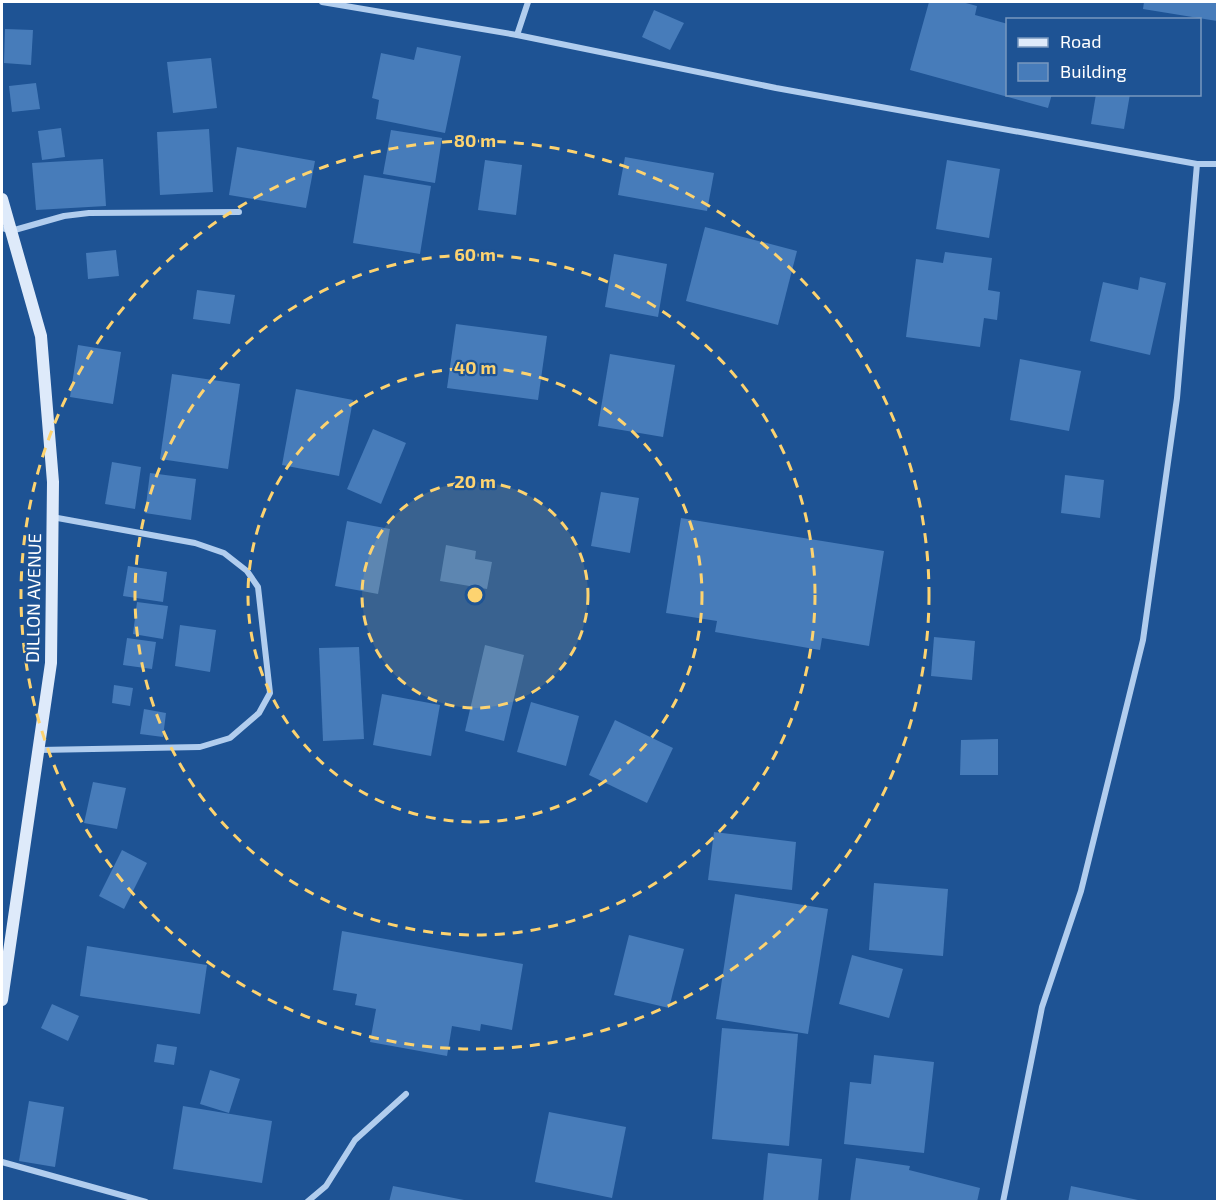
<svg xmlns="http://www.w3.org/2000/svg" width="1219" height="1203" font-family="'Exo 2',sans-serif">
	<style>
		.building { fill: #477cba }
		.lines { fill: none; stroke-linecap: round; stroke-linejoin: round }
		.street { stroke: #b1cdee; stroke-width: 6 }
		.secondary { stroke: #deeafa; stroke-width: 12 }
		.ring { fill: none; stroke: #fdd370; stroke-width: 3; stroke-dasharray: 10 8 }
		.labels { text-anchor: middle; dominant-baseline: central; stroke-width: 4.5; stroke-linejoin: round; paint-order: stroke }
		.street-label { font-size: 18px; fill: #fff; stroke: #1e5394 }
		.centre { fill: #fdd370; stroke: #1e5394; stroke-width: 3 }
		.ring-label { font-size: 18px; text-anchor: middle; font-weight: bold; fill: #fdd370; stroke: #1e5394; stroke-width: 4.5; stroke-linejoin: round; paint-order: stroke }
	</style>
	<rect width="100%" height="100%" fill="#1e5394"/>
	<!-- building -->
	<g class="building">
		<polygon points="929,2 962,2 977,6 975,15 1008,24 1008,94 1052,94 1048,108 910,70"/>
		<polygon points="1144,2 1218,2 1217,21 1143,9"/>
		<polygon points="654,10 684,23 670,50 642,37"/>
		<polygon points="5,29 33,30 31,65 4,63"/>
		<polygon points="417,47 461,56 445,133 376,119 379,100 372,98 381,53 414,60"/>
		<polygon points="211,58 217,108 173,113 167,62"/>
		<polygon points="36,83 40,109 12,112 9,86"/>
		<polygon points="1096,94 1130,94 1124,129 1091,124"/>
		<polygon points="61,128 65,157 42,160 38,131"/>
		<polygon points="209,129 213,192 160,195 157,132"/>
		<polygon points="391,130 442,138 435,183 383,174"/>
		<polygon points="237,147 315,161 306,208 229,195"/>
		<polygon points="625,157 714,173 707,211 618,195"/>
		<polygon points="103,159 106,206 36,210 32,163"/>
		<polygon points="485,160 522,165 516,215 478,210"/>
		<polygon points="947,160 1000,169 989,238 936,229"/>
		<polygon points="364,175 431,186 420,254 353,243"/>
		<polygon points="705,227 797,251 778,325 686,301"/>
		<polygon points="116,250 119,276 88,279 86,253"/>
		<polygon points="945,252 992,258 988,290 1000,292 997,320 984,318 980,347 906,337 916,259 943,263"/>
		<polygon points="614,254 667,264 658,317 605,307"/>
		<polygon points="1140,277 1166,283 1150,355 1090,341 1103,282 1138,290"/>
		<polygon points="197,290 235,295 230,324 193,319"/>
		<polygon points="456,324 547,336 538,400 447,388"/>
		<polygon points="78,345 121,352 113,404 70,397"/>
		<polygon points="610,354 675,365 663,437 598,426"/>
		<polygon points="1020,359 1081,371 1069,431 1010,420"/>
		<polygon points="172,374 240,384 228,469 160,459"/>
		<polygon points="296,389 353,400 339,476 282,465"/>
		<polygon points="373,429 406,443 381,504 347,489"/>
		<polygon points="112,462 141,467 135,509 105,504"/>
		<polygon points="150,473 196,479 191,520 145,513"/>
		<polygon points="1065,475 1104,480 1100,518 1061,513"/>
		<polygon points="601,492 639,498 630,553 591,546"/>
		<polygon points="681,518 884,551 869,646 822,638 820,650 715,632 717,621 666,613"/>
		<polygon points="347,521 390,529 378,594 335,586"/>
		<polygon points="446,545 476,551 475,559 492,562 487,589 440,581"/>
		<polygon points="128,566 167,572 163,602 123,596"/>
		<polygon points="137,602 168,606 163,639 133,634"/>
		<polygon points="180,625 216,630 210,672 175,666"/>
		<polygon points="934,637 975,641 972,680 931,676"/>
		<polygon points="127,638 156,642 152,669 123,665"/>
		<polygon points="485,645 524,655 504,741 465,731"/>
		<polygon points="359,647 364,739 323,741 319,648"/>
		<polygon points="114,685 133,688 130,706 112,703"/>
		<polygon points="382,694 440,705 431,756 373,745"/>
		<polygon points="531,702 579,716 566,766 517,752"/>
		<polygon points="144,709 166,713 163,737 140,734"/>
		<polygon points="615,720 673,748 647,803 589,775"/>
		<polygon points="998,739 998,775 960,775 961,740"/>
		<polygon points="93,782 126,788 117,829 84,823"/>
		<polygon points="714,832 796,842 792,890 708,880"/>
		<polygon points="122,850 147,863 124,909 99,896"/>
		<polygon points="874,883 948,889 943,956 869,950"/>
		<polygon points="735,894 828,909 808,1034 716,1019"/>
		<polygon points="342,931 523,964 512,1030 481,1024 480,1031 452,1026 447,1056 370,1042 376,1009 355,1005 357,994 333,990"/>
		<polygon points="629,935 684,949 669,1008 614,995"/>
		<polygon points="87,946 207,965 200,1014 80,996"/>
		<polygon points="852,955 903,969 889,1018 839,1004"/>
		<polygon points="52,1004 79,1016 68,1041 41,1028"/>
		<polygon points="722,1028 798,1034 789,1146 712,1139"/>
		<polygon points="157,1044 177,1047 174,1065 154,1062"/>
		<polygon points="874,1055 934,1062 924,1153 844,1144 850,1082 871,1084"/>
		<polygon points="210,1070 240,1079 229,1113 200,1104"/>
		<polygon points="29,1101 64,1107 55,1167 19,1161"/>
		<polygon points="183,1106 272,1121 262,1183 173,1169"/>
		<polygon points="549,1112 626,1127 612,1198 535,1182"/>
		<polygon points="768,1153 822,1159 818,1202 763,1202"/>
		<polygon points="856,1158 910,1166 909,1170 980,1188 977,1202 850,1202"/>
		<polygon points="393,1186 464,1200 464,1202 389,1202"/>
		<polygon points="1071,1186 1138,1200 1138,1202 1068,1202"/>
	</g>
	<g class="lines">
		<!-- street -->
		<g class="street">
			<polyline points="322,2 517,35 776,88 1197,164 1218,164"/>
			<polyline points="517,35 528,2"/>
			<polyline points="2,228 11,231 64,216 89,213 239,212"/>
			<polyline points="39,750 200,747 230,738 259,713 270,693 258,587 247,571 224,553 195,543 52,517"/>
			<polyline points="2,1162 146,1202"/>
			<polyline points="307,1202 326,1186 355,1140 406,1094"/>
			<polyline points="1003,1202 1042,1007 1081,891 1143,640 1177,398 1197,164"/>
		</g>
		<!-- secondary -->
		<polyline class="secondary" points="2,199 41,336 53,482 51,663 2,1000"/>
	</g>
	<!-- distance rings -->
	<circle cx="475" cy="595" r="113" fill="#fdd370" fill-opacity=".12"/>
	<g class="ring">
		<circle cx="475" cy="595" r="113"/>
		<circle cx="475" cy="595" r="227"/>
		<circle cx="475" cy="595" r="340"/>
		<circle cx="475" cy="595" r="454"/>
	</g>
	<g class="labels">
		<!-- street labels -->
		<g class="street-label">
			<text transform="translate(33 598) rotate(-89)">DILLON AVENUE</text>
		</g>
	</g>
	<circle cx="475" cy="595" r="9" class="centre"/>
	<g class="ring-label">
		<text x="475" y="147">80 m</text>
		<text x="475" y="261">60 m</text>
		<text x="475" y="374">40 m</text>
		<text x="475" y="488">20 m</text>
	</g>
	<!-- border -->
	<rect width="1219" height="1203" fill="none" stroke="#ffffff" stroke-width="6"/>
	<!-- legend -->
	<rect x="1006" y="18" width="195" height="78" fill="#1e5394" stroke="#7898bf" stroke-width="1.5"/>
	<rect x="1018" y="38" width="30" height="9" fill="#deeafa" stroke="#7898bf" stroke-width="1.5"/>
	<text x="1060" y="48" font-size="18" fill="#ffffff">Road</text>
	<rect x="1018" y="63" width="30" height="18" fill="#477cba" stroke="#7898bf" stroke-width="1.5"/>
	<text x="1060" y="78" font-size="18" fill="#ffffff">Building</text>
</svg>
